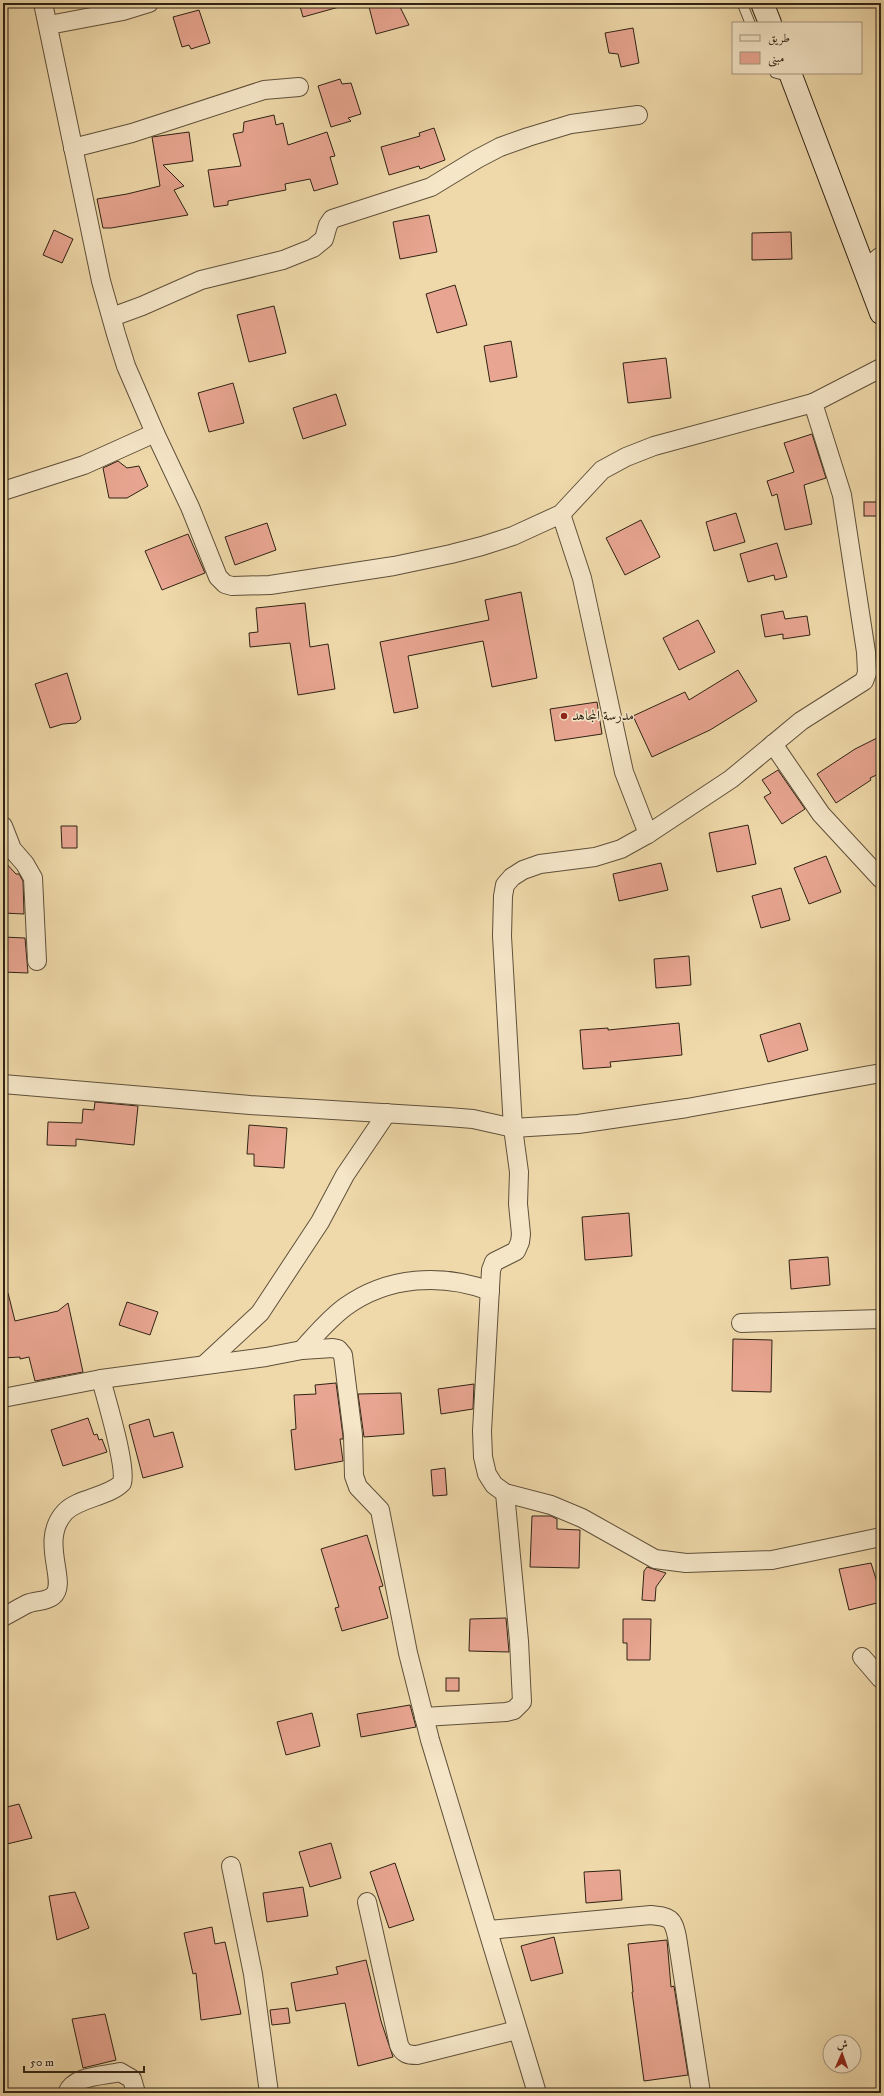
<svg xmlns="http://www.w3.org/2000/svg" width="884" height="2096" font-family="'IM FELL DW Pica',Amiri,serif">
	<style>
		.building { fill: #e8a591; stroke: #2f2314 }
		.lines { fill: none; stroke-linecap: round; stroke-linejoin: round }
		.lane-casing { stroke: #5f503a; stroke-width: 11 }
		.street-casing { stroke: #5f503a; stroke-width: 20 }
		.secondary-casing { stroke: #2f2314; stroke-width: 24 }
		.lane { stroke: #f5e6c8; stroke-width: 9 }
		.street { stroke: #f5e6c8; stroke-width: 18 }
		.secondary { stroke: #f5e6c8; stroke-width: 22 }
		.poi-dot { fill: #8f2418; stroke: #f5e6c8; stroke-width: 1.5 }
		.labels { text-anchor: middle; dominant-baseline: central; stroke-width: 3; stroke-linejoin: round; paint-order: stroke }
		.poi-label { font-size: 14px; fill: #2f2314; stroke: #f5e6c8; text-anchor: start }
	</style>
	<rect width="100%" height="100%" fill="#efd9aa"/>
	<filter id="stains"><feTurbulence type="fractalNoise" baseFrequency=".005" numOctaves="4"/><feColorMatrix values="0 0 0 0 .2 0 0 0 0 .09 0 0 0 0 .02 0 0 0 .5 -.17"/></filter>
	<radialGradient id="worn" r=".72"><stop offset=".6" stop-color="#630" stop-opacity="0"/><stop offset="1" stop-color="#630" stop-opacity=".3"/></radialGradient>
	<!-- building -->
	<g class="building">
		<polygon points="299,3 339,3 339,7 303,17"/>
		<polygon points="368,3 398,3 409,25 376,34"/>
		<polygon points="199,10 210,43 191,49 189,45 182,47 173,17"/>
		<polygon points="633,28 639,63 621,67 618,54 609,53 605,33"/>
		<polygon points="340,79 342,84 351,83 361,114 348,118 351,121 331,127 318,86"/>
		<polygon points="274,115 276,125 283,123 288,145 327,132 335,156 330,157 338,184 314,191 310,179 285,184 286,190 228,201 228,205 214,207 208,170 241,166 233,134 243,132 244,122"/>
		<polygon points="434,128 445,160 420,169 419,166 389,175 381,147 420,136 419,133"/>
		<polygon points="189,132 193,161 163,165 184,186 174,190 188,215 111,228 103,228 97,199 127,194 160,186 152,137"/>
		<polygon points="429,215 437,252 400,259 393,222"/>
		<polygon points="54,230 73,239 62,263 43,255"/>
		<polygon points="791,232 792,259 752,260 752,233"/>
		<polygon points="455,285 467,325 437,333 426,294"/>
		<polygon points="274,306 286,353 249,362 237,315"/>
		<polygon points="511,341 517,377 490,382 484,346"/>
		<polygon points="666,358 671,398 628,403 623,363"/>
		<polygon points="233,383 244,423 209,432 198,393"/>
		<polygon points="336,394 346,425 303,439 293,408"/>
		<polygon points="812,434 826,478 804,485 812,524 785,530 777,494 772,496 767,481 794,472 784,443"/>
		<polygon points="118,461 127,468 139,466 148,486 127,498 109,498 103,468"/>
		<rect x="864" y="502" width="17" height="14"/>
		<polygon points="736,513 745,542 714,551 706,522"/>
		<polygon points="641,520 660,557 625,575 606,538"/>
		<polygon points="267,523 276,550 235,565 225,537"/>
		<polygon points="188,534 205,573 162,590 145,551"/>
		<polygon points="777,543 787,577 775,580 774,575 748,582 740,554"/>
		<polygon points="521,592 537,678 492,687 483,641 408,656 418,708 394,713 380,642 489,620 485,600"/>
		<polygon points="305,603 310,647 328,644 335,689 298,695 290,643 250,647 249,633 258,632 256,608"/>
		<polygon points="783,611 785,619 807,616 810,635 783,639 783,634 765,637 761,615"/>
		<polygon points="698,620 715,652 679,670 663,638"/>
		<polygon points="738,670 757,701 710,730 652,757 633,716 685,692 689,700"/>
		<polygon points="67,673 81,719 76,723 63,724 50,728 35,684"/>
		<polygon points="597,702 602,734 555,741 550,709"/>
		<polygon points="881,736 881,773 870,778 871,780 836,803 817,774 855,749"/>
		<polygon points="778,770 805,809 782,824 764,797 771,793 762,780"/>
		<polygon points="748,825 756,864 717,872 709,833"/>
		<polygon points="61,826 77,826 77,848 62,848"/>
		<polygon points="826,856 841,892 809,904 794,868"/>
		<polygon points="3,860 16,874 19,874 23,881 24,914 3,913"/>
		<polygon points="661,863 668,890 619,901 613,874"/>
		<polygon points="781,888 790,920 761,928 752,896"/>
		<polygon points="3,937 25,938 28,973 3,972"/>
		<polygon points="689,956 691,985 656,988 654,959"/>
		<polygon points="679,1023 682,1055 610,1062 611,1067 583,1069 580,1030 608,1028 608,1030"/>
		<polygon points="800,1023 808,1050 768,1062 760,1035"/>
		<polygon points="95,1102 138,1106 134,1145 76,1139 76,1146 47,1145 48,1122 82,1123 83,1109 94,1110"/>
		<polygon points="249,1125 287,1128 284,1168 254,1166 254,1154 247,1154"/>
		<polygon points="629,1213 632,1256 585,1260 582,1217"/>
		<polygon points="828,1257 830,1285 791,1289 789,1260"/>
		<polygon points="8,1293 15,1321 58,1311 68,1303 83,1372 35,1381 29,1357 20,1359 20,1357 3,1358 3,1294"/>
		<polygon points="127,1302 158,1312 150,1335 119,1325"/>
		<polygon points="733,1339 772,1340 771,1392 732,1391"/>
		<polygon points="336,1383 343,1436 343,1439 340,1439 343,1461 295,1470 291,1430 296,1429 294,1395 316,1394 315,1385"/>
		<polygon points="474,1384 473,1409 441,1414 438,1389"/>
		<polygon points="401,1393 404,1434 364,1437 358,1394"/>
		<polygon points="88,1418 94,1435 97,1434 99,1440 102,1439 107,1452 63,1466 51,1430"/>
		<polygon points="149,1419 154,1437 173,1432 183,1467 143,1478 129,1425"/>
		<polygon points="445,1468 447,1495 433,1496 431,1470"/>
		<polygon points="532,1516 551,1516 557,1519 557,1529 580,1530 579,1568 530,1567"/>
		<polygon points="367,1535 383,1586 379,1587 388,1618 342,1631 335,1608 339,1607 321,1549"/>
		<polygon points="871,1563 881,1595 881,1602 849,1610 839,1569"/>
		<polygon points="647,1567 666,1573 656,1587 655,1601 642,1600 644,1571"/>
		<polygon points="506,1618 509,1652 469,1651 470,1619"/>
		<polygon points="623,1619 651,1619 650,1660 627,1660 627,1643 623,1643"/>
		<rect x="446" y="1678" width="13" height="13"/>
		<polygon points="410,1705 416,1727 361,1737 357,1714"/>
		<polygon points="312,1713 320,1746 286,1755 277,1722"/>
		<polygon points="19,1804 32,1838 3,1845 3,1808"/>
		<polygon points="331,1843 341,1878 310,1887 299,1852"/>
		<polygon points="395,1863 414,1920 389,1928 370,1872"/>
		<polygon points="620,1870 622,1900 586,1903 584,1872"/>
		<polygon points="303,1887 308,1916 267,1922 263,1893"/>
		<polygon points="75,1892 89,1928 57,1940 49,1896"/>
		<polygon points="212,1927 215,1944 225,1942 241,2014 201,2020 196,1973 193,1974 184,1933"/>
		<polygon points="554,1937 563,1973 531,1981 521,1946"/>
		<polygon points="667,1940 671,1987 674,1986 688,2075 644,2081 632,1992 633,1992 628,1944"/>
		<polygon points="366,1960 381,2021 393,2057 358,2066 345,2003 296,2011 291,1983 338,1974 336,1967"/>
		<polygon points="288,2008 290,2023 272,2025 270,2010"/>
		<polygon points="105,2014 116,2060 83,2068 72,2019"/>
	</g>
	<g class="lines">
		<!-- lane casing -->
		<g class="lane-casing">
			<g id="lane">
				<polyline points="742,3 750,23"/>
				<polyline points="775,73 790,77"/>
			</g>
		</g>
		<!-- street casing -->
		<g class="street-casing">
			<g id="street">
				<polyline points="43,3 101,281 116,334 126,366 155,433 190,507 218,577 225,584 232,586 270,585 394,566 451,554 482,546 513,536 561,514 602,470 626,457 654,446 813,403"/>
				<polyline points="49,25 123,11 149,3"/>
				<polyline points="73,148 132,133 264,90 299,87"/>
				<polyline points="865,269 881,256"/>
				<polyline points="112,317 142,306 201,280 283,260 313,248 324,239 328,225 332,219 431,187 477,159 500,147 528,137 571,124 638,115"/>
				<polyline points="881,368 813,403 842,495 866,652 867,673 864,681 801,721 731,779 648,834 621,849 595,857 540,864 523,870 512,877 505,885 503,896 502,936 513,1128 519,1172 518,1204 521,1234 520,1242 516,1251 494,1262 491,1270 482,1431 483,1457 487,1474 494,1485 505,1493 551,1505 582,1518 655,1559 686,1563 772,1560 881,1537"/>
				<polyline points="3,491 84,465 155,433"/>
				<polyline points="561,514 582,578 624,772 648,834"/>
				<polyline points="773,744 821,814 881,879"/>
				<polyline points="3,826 12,849 25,864 33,878 37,961"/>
				<polyline points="3,1084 250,1105 448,1117 473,1119 513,1128 578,1124 687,1108 881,1073"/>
				<polyline points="741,1323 881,1319"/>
				<path d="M302 1350C315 1335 329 1319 345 1307 388 1276 442 1273 490 1291"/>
				<polyline points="204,1365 260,1313 320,1222 345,1175 387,1113"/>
				<polyline points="3,1398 101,1379 266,1357 302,1350 333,1348 338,1349 343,1355 353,1435 354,1476 358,1487 380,1510 408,1653 430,1740 537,2093"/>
				<path d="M3 1617C11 1613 19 1608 27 1604 36 1600 46 1602 53 1596 69 1582 38 1541 65 1512 78 1498 108 1497 122 1483 127 1466 106 1399 101 1379"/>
				<polyline points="862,1657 881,1679"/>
				<polyline points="424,1717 506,1712 514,1710 522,1702 519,1641 505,1493"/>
				<polyline points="231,1866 253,1974 269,2093"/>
				<path d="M367 1902 399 2045C403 2054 408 2055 417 2055L517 2030"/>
				<path d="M489 1930 651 1915C670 1917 673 1918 677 1937L701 2093"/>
				<path d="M67 2093C74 2075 104 2076 120 2072L132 2079 136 2093"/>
			</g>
		</g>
		<!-- secondary casing -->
		<g class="secondary-casing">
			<g id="secondary">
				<polyline points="762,3 770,23"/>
				<polyline points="790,73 881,313"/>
			</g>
		</g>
		<!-- lane -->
		<use href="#lane" class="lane"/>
		<!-- street -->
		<use href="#street" class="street"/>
		<!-- secondary -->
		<use href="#secondary" class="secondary"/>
	</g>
	<!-- markers -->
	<circle class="poi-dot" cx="564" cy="716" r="4"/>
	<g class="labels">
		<!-- poi labels -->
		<g class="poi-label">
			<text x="572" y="716">مدرسة المجاهد</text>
		</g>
	</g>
	<!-- margin -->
	<rect width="884" height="2096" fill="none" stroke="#efd9aa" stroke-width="16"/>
	<rect x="4" y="4" width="876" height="2088" fill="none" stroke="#2f2314" stroke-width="2"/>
	<rect x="8" y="8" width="868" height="2080" fill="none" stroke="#2f2314"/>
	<!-- legend -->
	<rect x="732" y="22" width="130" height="52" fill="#f5e6c8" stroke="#a69880"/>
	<rect x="740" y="35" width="20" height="6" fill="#f5e6c8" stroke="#a69880"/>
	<text x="768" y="42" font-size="12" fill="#2f2314">طريق</text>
	<rect x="740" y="52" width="20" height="12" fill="#e8a591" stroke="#a69880"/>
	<text x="768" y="62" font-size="12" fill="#2f2314">مبنى</text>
	<!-- north arrow -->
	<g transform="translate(842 2054) rotate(2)"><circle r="19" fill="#f5e6c8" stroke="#a69880"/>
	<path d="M0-3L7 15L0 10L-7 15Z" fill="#8f2418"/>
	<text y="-6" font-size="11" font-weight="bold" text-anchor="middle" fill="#2f2314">ش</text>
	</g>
	<!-- scale -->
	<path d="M24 2066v6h120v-6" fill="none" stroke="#2f2314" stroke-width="2"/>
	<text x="30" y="2066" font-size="12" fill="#2f2314" stroke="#f5e6c8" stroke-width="3" paint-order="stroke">50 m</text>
	<rect width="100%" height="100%" filter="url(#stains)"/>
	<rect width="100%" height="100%" fill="url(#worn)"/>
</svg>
